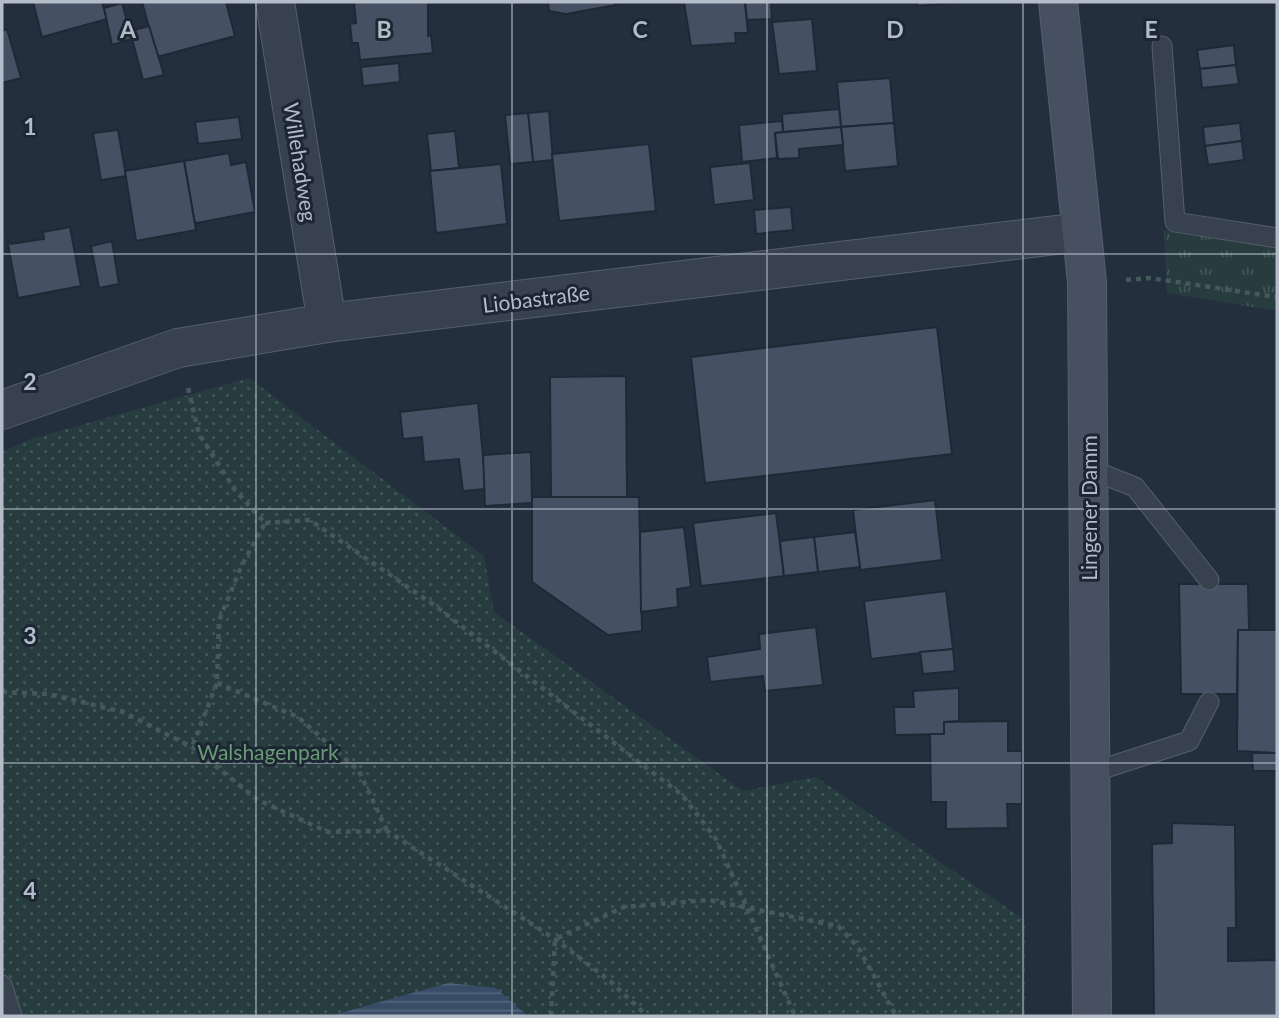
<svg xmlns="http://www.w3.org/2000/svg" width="1279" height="1018" font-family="Lato,sans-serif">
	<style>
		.grass { fill: url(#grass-tufts) }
		.park { fill: url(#park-dots) }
		.water { fill: url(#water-rules) }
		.building { fill: #455162; stroke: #1f2835; stroke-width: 2 }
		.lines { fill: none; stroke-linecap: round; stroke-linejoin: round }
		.lane-casing { stroke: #565f6c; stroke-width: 21 }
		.street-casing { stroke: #565f6c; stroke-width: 40 }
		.secondary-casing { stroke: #565f6c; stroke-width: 40 }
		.path { stroke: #44595c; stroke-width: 4.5; stroke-dasharray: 5 5; stroke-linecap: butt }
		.lane { stroke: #38414e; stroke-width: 19 }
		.street { stroke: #38414e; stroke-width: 38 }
		.secondary { stroke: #465061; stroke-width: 38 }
		.grid { fill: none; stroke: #b4bcc9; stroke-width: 2; stroke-opacity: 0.55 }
		.labels { text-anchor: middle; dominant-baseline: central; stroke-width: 6; stroke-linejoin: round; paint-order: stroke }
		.street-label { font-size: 21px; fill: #b4bcc9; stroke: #1d2633 }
		.park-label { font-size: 21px; fill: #6b9a76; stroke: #1d2633 }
		.grid-label { font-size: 23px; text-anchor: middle; font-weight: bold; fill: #b4bcc9; stroke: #1d2633; stroke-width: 6; stroke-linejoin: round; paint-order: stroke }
	</style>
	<defs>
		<pattern id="grass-tufts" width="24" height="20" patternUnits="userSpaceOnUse" patternTransform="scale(1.75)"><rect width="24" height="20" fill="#263c3f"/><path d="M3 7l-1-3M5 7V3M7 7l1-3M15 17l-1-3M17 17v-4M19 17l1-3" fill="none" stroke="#435659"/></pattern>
		<pattern id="park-dots" width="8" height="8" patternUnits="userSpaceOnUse" patternTransform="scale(1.75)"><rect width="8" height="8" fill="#263c3f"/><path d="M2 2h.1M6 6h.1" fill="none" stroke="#435659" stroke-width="1.8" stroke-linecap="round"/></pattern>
		<pattern id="water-rules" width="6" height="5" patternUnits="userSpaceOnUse" patternTransform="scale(1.75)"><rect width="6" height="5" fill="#394c67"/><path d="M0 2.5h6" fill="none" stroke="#53647b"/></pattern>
	</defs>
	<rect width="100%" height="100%" fill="#242f3e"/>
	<!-- grass -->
	<polygon class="grass" points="1164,230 1277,248 1277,311 1167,293"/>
	<!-- park -->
	<polygon class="park" points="249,378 484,556 494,612 743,791 816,777 1025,920 1025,1016 2,1016 2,452 31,439"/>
	<!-- water -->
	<polygon class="water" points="448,983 496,988 527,1016 330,1016"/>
	<!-- building -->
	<g class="building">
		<polygon points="33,2 102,2 107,19 42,37"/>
		<polygon points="142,2 226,2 235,36 157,57"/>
		<polygon points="354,2 428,2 428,36 431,35 433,53 360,60 358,43 352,43 350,24 356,23"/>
		<polygon points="548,2 615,2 616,5 566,14 549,11"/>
		<polygon points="684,2 745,2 748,33 735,33 736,43 691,46"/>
		<polygon points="745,2 771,2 772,19 747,20"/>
		<polygon points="917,2 964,2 917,6"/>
		<polygon points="122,3 132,39 112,45 104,8"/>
		<polygon points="812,19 817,71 779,74 772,22"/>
		<polygon points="149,26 164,75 143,80 130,31"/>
		<polygon points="7,29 21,78 2,83 2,31"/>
		<polygon points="1234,45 1236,65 1200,69 1197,50"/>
		<polygon points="399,63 400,82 363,86 361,67"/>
		<polygon points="1236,65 1239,84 1202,88 1200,69"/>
		<polygon points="890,78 894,123 841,127 837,82"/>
		<polygon points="839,109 841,127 783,132 782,114"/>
		<polygon points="549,111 553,160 533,162 528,113"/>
		<polygon points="528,113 533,162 510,164 505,115"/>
		<polygon points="239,117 242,139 198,144 195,122"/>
		<polygon points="782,121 783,132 775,133 777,158 742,162 739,125"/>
		<polygon points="894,123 898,166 845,171 841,127"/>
		<polygon points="1240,123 1242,141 1205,146 1203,127"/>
		<polygon points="841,127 843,145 799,149 799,158 778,159 775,133"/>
		<polygon points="118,130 126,176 101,180 93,133"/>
		<polygon points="455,131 459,168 431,171 427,134"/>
		<polygon points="1242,141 1244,160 1208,165 1205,146"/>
		<polygon points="649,144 656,211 559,221 552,154"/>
		<polygon points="229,153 231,165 246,162 255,212 196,223 196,230 184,161"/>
		<polygon points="184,161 196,230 136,241 125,171"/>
		<polygon points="750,163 754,200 714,205 710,167"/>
		<polygon points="501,164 507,224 436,233 430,171"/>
		<polygon points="791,207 793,230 756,234 754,210"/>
		<polygon points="70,227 81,286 18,298 7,239 11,244 44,239 43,232"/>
		<polygon points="112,241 119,284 99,288 91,246"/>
		<polygon points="937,327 952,454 705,483 691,357"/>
		<polygon points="626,376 627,497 551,497 550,377"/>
		<polygon points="478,403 486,489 463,491 459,459 424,462 422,437 403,439 400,412"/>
		<polygon points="531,452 532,503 485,506 483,455"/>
		<polygon points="532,497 639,497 642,631 608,635 532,582"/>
		<polygon points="935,500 942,560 860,570 853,510"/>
		<polygon points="776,513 784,576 701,586 693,523"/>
		<polygon points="684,527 691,587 677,589 678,607 641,612 640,532"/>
		<polygon points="855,532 860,567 818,572 814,537"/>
		<polygon points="814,537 818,572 784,576 780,541"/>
		<polygon points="1179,584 1248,584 1249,630 1238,630 1237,694 1181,694"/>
		<polygon points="946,591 953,649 871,659 864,601"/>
		<polygon points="816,627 823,685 765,691 763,676 710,682 707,657 760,649 759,634"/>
		<polygon points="1238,630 1277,630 1277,753 1237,751"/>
		<polygon points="953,649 955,671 923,674 920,652"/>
		<polygon points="959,688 959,721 944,722 944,734 895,735 894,707 914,707 913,691"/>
		<polygon points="1008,721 1008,751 1022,751 1022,804 1007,804 1008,828 946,829 946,802 931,802 930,734 944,734 944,722"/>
		<polygon points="1252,753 1277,753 1277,771 1253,771"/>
		<polygon points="1172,823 1235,825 1236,928 1228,928 1228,961 1277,960 1277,1016 1154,1016 1152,844 1172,843"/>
	</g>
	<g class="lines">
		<!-- lane casing -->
		<g class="lane-casing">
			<g id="lane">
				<polyline points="1162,46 1175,222 1277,238"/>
				<polyline points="1089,469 1135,487 1209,580"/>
				<polyline points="1090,773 1189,741 1209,702"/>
				<polyline points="2,985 12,1016"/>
			</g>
		</g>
		<!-- street casing -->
		<g class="street-casing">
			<g id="street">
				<polyline points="275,2 327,323"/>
				<polyline points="2,410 178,348 327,323 1081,232"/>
			</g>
		</g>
		<!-- secondary casing -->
		<g class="secondary-casing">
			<polyline id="secondary" points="1058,2 1087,282 1092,1016"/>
		</g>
		<!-- path -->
		<g class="path">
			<polyline points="1126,280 1150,278 1277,297"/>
			<polyline points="188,388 199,434 235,490 265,523 242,565 219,620 217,683 192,747"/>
			<polyline points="265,523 310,520 434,605 682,795 716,839 795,1016"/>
			<polyline points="217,683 298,717 359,771 387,831"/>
			<polyline points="2,692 49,694 123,712 192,747 258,800 328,832 387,831 555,939 610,981 647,1016"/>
			<polyline points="551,1016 555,939 624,907 709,900 838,926 858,947 896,1016"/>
		</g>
		<!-- lane -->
		<use href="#lane" class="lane"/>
		<!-- street -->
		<use href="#street" class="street"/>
		<!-- secondary -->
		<use href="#secondary" class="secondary"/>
	</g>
	<!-- grid -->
	<path class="grid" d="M256 2V1016M512 2V1016M767 2V1016M1023 2V1016M2 254H1277M2 509H1277M2 763H1277"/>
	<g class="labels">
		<!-- street labels -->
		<g class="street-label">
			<text transform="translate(301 162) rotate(81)">Willehadweg</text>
			<text transform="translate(536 298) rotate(-7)">Liobastraße</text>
			<text transform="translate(1088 508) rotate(-90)">Lingener Damm</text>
		</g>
		<!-- park labels -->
		<g class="park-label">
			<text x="268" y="751">Walshagenpark</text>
		</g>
	</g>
	<g class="grid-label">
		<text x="128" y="38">A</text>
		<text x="384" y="38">B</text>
		<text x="640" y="38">C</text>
		<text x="895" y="38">D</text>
		<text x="1151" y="38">E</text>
		<text x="30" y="135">1</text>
		<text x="30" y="390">2</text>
		<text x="30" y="644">3</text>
		<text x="30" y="899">4</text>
	</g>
	<!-- border -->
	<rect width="1279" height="1018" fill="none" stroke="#b4bcc9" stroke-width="7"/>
</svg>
